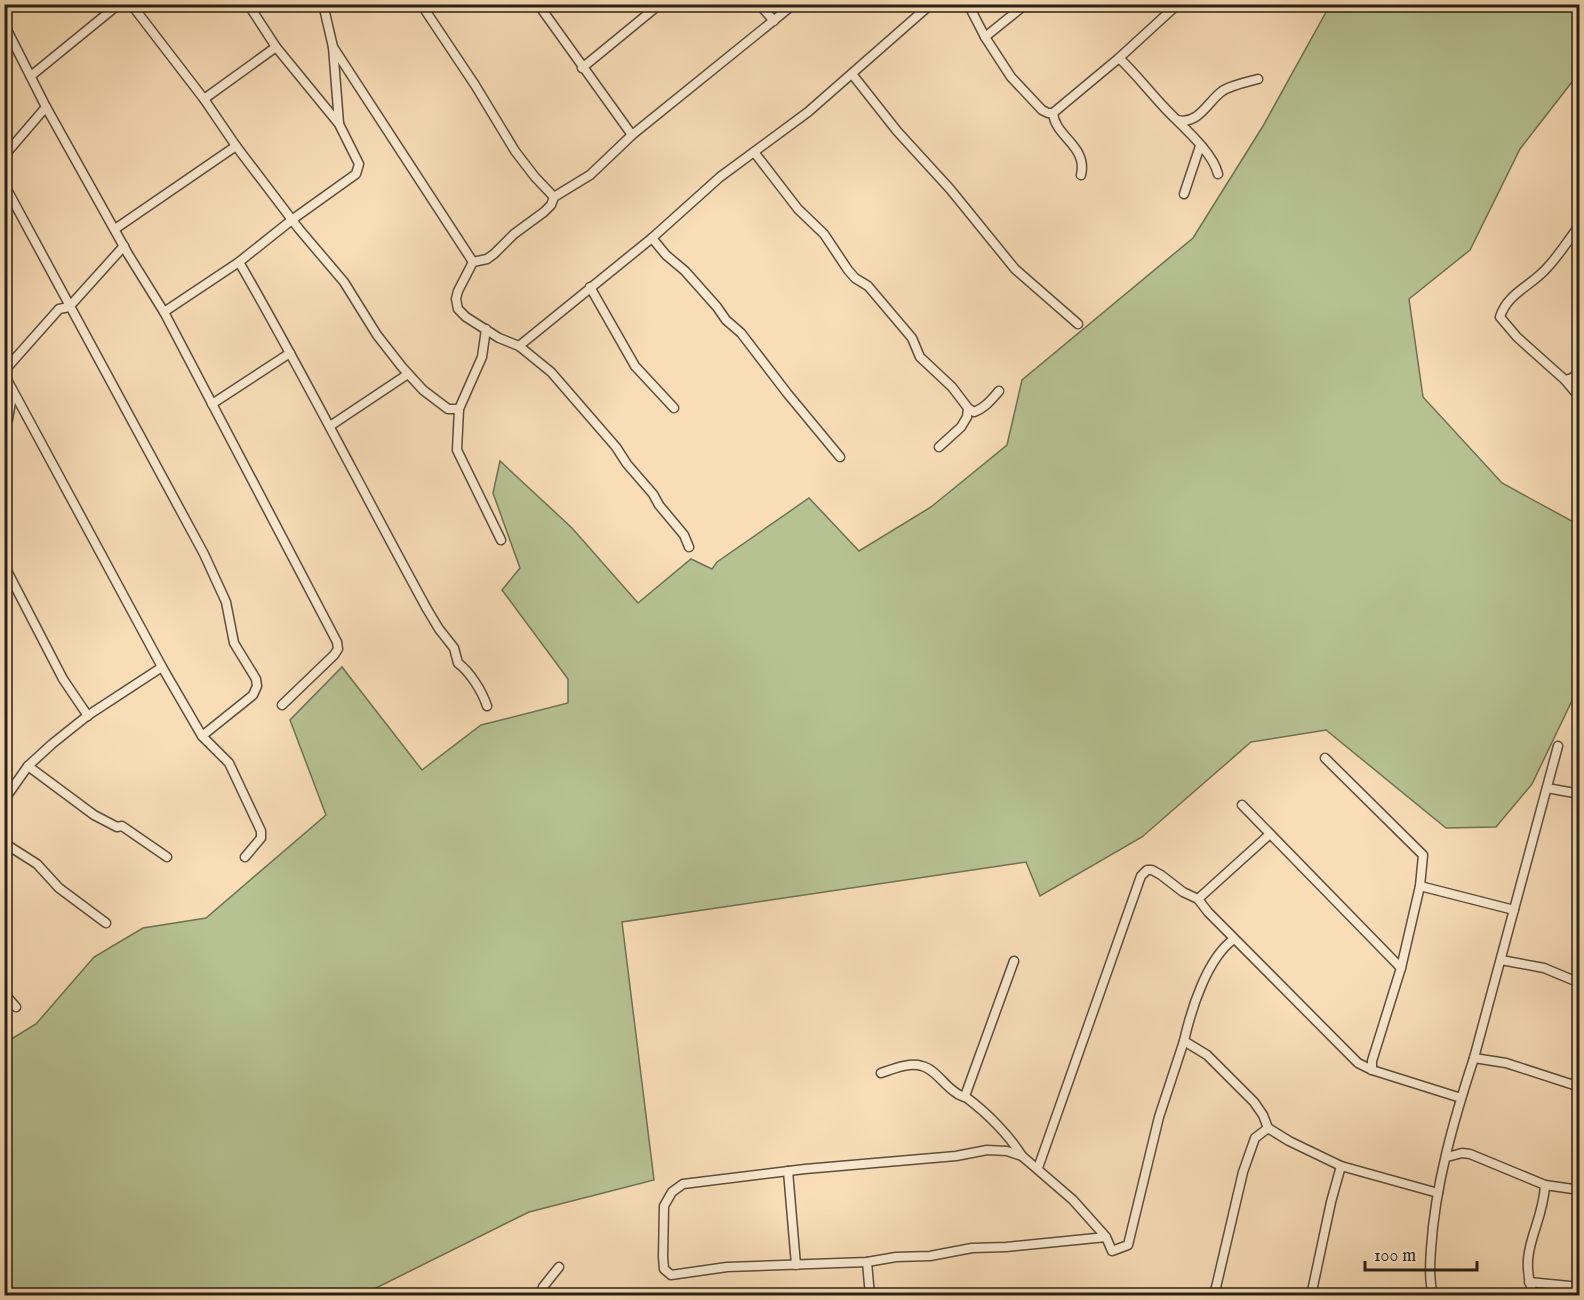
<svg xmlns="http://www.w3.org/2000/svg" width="1584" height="1300" font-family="'IM FELL English',serif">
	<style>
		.green { fill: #b7c293; stroke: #6f7154; stroke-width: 1.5 }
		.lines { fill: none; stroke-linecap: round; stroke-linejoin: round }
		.minor-casing { stroke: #5b4f3e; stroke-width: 11 }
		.minor { stroke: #fae9d0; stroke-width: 8 }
	</style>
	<rect width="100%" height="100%" fill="#f8ddb7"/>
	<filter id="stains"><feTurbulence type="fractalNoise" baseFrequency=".00333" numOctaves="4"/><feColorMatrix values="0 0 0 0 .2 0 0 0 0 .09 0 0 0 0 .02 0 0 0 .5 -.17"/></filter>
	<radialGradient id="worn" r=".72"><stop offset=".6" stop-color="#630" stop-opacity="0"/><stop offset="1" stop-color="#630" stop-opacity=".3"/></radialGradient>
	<!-- green -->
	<polygon class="green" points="1330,5 1579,5 1579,73 1520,149 1470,250 1409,299 1423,397 1502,483 1579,525 1579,686 1532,784 1496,827 1446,828 1326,730 1251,742 1142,837 1040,896 1026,862 622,922 654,1180 529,1212 362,1295 5,1295 5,1043 36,1024 94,957 143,928 206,918 326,815 290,720 342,667 422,770 481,725 568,703 568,679 502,590 520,568 493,493 500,461 572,528 638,603 691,559 712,569 717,562 809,498 859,551 931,507 1007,445 1022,380 1193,238 1263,126"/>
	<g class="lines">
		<!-- minor casing -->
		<g class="minor-casing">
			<g id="minor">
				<polyline points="131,4 204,99 236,146 299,229 344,282 377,335 402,367 423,390 448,409 459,409"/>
				<polyline points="323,4 333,47 339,123"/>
				<polyline points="421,4 475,85 515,151 535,177 554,197"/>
				<polyline points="538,4 632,135"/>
				<polyline points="759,4 774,21"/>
				<polyline points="968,4 985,37 1011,77 1042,110 1048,113 1053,113 1119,58 1178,4"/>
				<polyline points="4,24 46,107 128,254 164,312 337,642 338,649 334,655 282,705"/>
				<polyline points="985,37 1026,4"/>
				<polyline points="333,47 473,262"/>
				<path d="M1119 58C1135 73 1148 90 1163 106 1179 124 1212 150 1218 174"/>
				<polyline points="582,68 660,4"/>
				<polyline points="852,74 897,131 950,189 1015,269 1078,324"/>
				<polyline points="32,75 119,4"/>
				<polyline points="204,99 276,47"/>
				<path d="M1053 113C1055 137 1088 146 1081 175"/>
				<path d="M1178 120C1198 125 1208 102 1221 92 1230 85 1247 82 1258 79"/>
				<polyline points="754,152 798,209 824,234 848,270 855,278 868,286 912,338 920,357 952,387 968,408 967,417 961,427 939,447"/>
				<polyline points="4,156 46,107"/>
				<polyline points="4,184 204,554 226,602 234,643 256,679 257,686 253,695 202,736"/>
				<polyline points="1184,194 1200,146"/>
				<path d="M1580 225C1568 240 1558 257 1545 270 1529 287 1507 294 1500 317L1517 337 1565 380 1572 378 1580 372"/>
				<polyline points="115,229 236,146"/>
				<polyline points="652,238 666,255 685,271 717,307 726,320 741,333 787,393 840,457"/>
				<path d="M239 262C305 376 364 494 427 609L439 629 454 648 458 663C470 672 482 691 487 706"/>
				<polyline points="590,287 635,366 674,408"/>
				<polyline points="164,312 239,262 293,219 356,174 359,164 339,124 276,47 248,4"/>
				<polyline points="486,329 482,357 459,409 457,450 501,540"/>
				<polyline points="519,346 652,238 720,177 808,112 931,4"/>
				<polyline points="4,371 59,309 69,307 124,246"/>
				<polyline points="4,374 162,667 202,736 229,763 261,831 261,838 245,857"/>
				<polyline points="1565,380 1580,398"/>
				<polyline points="212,404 290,353"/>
				<path d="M968 408 974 412C985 408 991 400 999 391"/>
				<polyline points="4,426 8,419 11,402"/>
				<polyline points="330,426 408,374"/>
				<polyline points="689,547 684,535 659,505 653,494 627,464 616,447 551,372 519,346 499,338 466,317 458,309 456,299 458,291 473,262 487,259 494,254 514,234 544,212 551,205 554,197 590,175 632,135 794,4"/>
				<polyline points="4,565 63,679 88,716"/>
				<polyline points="1325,758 1423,855 1420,886 1401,968 1372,1061 1372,1070"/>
				<polyline points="28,766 94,815 117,827 122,826 167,857"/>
				<polyline points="1547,788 1580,794"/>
				<polyline points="4,800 28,766 52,744 87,716 162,667"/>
				<polyline points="1242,805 1401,968"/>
				<polyline points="4,843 37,864 59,888 106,923"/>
				<polyline points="1420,886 1514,910"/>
				<polyline points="1198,899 1270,834"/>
				<polyline points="1501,960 1544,968 1580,983"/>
				<polyline points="4,993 16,1007"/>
				<polyline points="1184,1041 1207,1055 1254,1102 1263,1115 1268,1128 1289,1141 1341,1166 1438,1193"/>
				<polyline points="1474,1058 1506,1063 1580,1087"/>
				<path d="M881 1073C893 1069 909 1062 922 1066 935 1069 944 1085 955 1092 959 1096 963 1096 967 1098 987 1113 1009 1135 1022 1156"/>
				<polyline points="965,1096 1014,961"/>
				<polyline points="1447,1157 1462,1153 1470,1154 1545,1185"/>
				<polyline points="1038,1168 1141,876 1147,870 1152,870 1161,875 1183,892 1198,899 1208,912 1358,1063 1372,1070 1461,1098"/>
				<polyline points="788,1171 796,1265"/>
				<path d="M1106 1237 1006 1247 972 1248 930 1256 896 1257 867 1262 727 1267 671 1275 664 1269 663 1257 664 1206 672 1192 683 1184 805 1169 956 1156 987 1150 1007 1151 1022 1156 1073 1200 1106 1237 1112 1251 1128 1245 1159 1117 1184 1041C1191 1010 1207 958 1234 939"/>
				<polyline points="867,1262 870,1296"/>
				<polyline points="1529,1282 1580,1287"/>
				<polyline points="540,1296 543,1287 559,1267"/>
				<polyline points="1214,1296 1243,1172 1255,1138 1268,1128"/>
				<polyline points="1311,1296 1331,1202 1341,1166"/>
				<path d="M1433 1296C1429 1280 1430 1264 1431 1249 1435 1185 1454 1119 1474 1058L1558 746"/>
				<path d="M1534 1296C1516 1249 1543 1228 1545 1185L1580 1190"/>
			</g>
		</g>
		<!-- minor -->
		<use href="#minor" class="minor"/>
	</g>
	<!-- margin -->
	<rect width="1584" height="1300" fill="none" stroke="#f8ddb7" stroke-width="24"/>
	<rect x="6" y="6" width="1572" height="1288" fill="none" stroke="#272016" stroke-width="3"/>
	<rect x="12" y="12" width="1560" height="1276" fill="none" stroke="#272016" stroke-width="1.5"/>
	<!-- scale -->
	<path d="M1365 1261v9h112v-9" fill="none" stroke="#272016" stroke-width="3"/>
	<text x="1374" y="1261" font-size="18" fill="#272016" stroke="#fae9d0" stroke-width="4.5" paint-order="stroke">100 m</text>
	<rect width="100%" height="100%" filter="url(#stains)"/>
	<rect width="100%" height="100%" fill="url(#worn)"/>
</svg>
